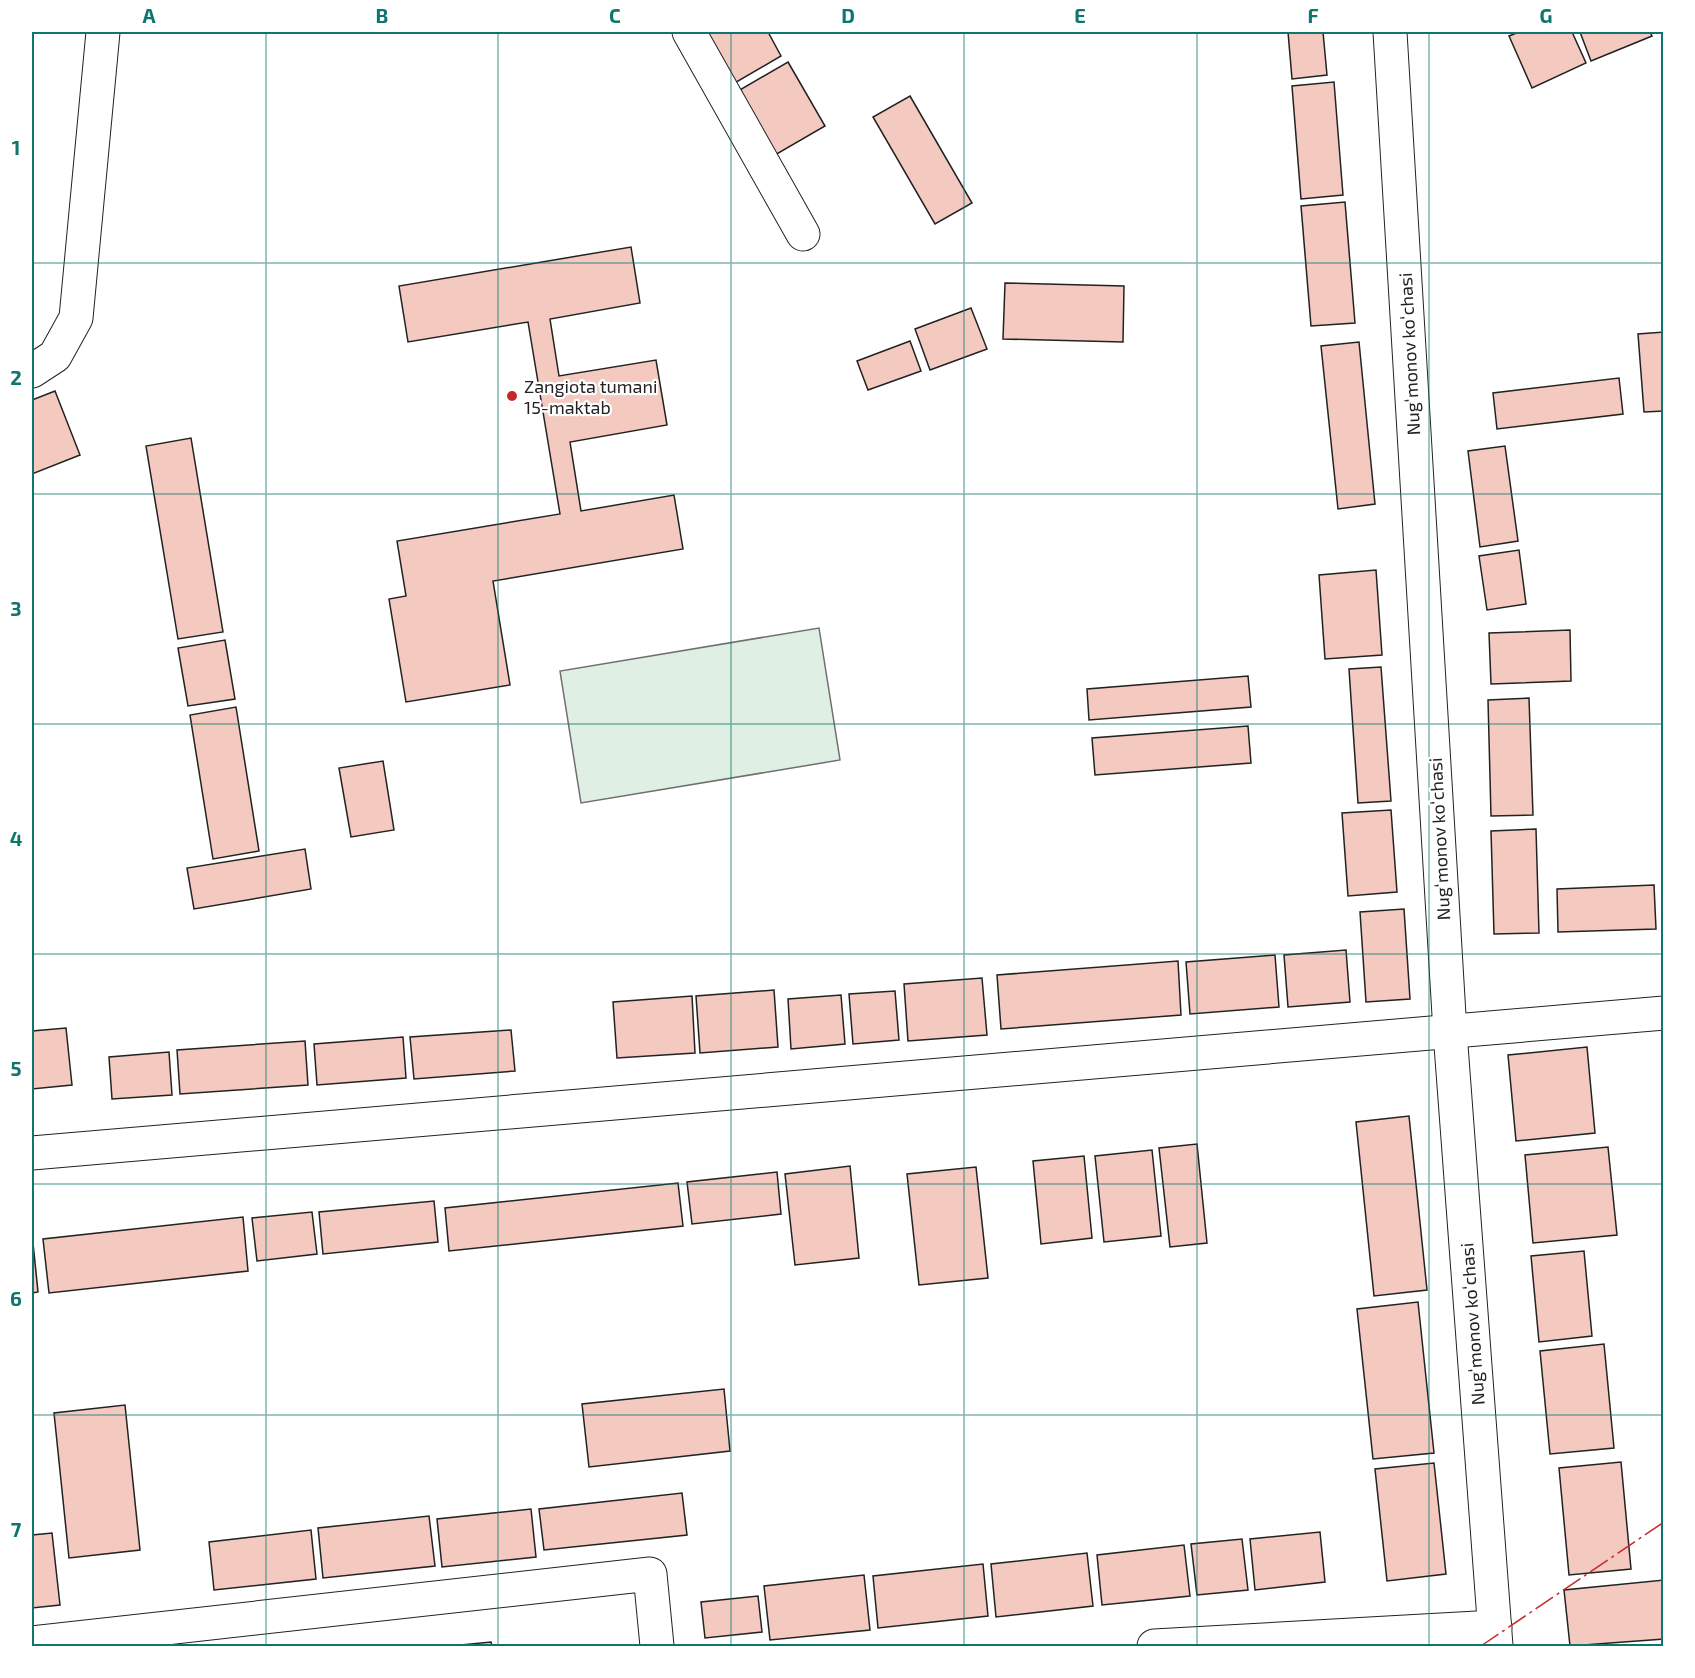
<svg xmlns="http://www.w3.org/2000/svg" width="1695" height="1678" font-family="'Exo 2',sans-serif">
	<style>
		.green { fill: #e0efe3; stroke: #6f6f6f; stroke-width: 1.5 }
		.building { fill: #f3c9c0; stroke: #222; stroke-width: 1.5 }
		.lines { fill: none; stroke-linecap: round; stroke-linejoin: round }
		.street-casing { stroke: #222; stroke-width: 35 }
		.secondary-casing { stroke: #222; stroke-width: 35 }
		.street { stroke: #fff; stroke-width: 33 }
		.secondary { stroke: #fff; stroke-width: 33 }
		.power { stroke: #c62828; stroke-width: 1.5; stroke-dasharray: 21 4.5 3 4.5; stroke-linecap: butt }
		.grid { fill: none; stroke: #0f766e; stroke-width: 1.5; stroke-opacity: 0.55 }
		.poi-dot { fill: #c62828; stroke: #fff; stroke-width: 2 }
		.labels { text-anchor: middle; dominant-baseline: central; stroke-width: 4.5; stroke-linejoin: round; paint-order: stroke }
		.street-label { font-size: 18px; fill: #222; stroke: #fff }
		.poi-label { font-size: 18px; fill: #222; stroke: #fff; text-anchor: start }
		.neatline { fill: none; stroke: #0f766e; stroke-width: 2 }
		.grid-label { font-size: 20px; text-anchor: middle; font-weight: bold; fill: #0f766e }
	</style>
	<rect width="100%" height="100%" fill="#fff"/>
	<!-- green -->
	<polygon class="green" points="819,628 840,760 581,803 560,671"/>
	<!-- building -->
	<g class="building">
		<polygon points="703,32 768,32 781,56 733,84"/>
		<polygon points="1288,32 1323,32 1327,75 1292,79"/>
		<polygon points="1519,32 1572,32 1586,63 1532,88 1509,36"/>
		<polygon points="1580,32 1650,32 1652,36 1591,61"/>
		<polygon points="788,62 825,126 775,155 738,91"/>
		<polygon points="1334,82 1343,195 1301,199 1292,86"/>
		<polygon points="910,96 972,203 935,224 873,117"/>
		<polygon points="1345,202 1355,323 1311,326 1301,206"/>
		<polygon points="631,247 640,303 550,319 559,376 656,360 667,425 570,442 581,511 674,495 683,549 493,581 510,685 406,702 389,599 406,596 397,541 560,514 528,322 408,342 399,286"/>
		<polygon points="1005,283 1124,286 1123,342 1003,339"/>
		<polygon points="971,308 987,349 930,370 915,329"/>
		<polygon points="1664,332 1664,411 1644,412 1638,334"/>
		<polygon points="910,341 921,371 868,390 857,361"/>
		<polygon points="1359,342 1375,504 1338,509 1321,346"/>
		<polygon points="1619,378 1623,414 1497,429 1493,393"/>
		<polygon points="55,391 80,455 32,474 32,400"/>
		<polygon points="191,438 223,632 178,639 146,446"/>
		<polygon points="1505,446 1518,541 1480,547 1468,451"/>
		<polygon points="1519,550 1526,604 1487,610 1479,556"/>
		<polygon points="1376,570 1382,655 1325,659 1319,575"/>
		<polygon points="1570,630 1571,681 1491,684 1489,633"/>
		<polygon points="225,640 235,699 188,706 178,648"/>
		<polygon points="1381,667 1391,801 1358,803 1349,669"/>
		<polygon points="1248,676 1251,707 1089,720 1087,689"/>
		<polygon points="1529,698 1533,815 1491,816 1488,700"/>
		<polygon points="236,707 259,851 213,859 190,715"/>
		<polygon points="1248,726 1251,763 1095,775 1092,738"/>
		<polygon points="383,761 394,830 351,837 339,768"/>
		<polygon points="1391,810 1397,892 1348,896 1342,813"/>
		<polygon points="1536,829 1539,933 1494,934 1491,831"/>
		<polygon points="305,849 311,889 194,909 187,868"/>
		<polygon points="1654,885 1656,929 1558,932 1557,889"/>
		<polygon points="1404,909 1410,999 1366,1002 1360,912"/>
		<polygon points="1346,950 1350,1002 1288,1007 1284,955"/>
		<polygon points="1275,955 1279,1007 1190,1014 1186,962"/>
		<polygon points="1178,961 1181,1015 1001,1029 997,975"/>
		<polygon points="982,978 987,1035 908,1041 904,984"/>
		<polygon points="774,990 778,1047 700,1053 696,996"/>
		<polygon points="895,991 899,1040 853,1044 849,994"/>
		<polygon points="841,995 845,1044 791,1049 788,999"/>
		<polygon points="692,996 695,1053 617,1058 613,1002"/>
		<polygon points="66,1028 72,1085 32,1089 32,1031"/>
		<polygon points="511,1030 515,1071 414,1079 410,1037"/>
		<polygon points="403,1037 406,1078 317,1085 314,1044"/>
		<polygon points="305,1041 308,1085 180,1094 177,1050"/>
		<polygon points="1587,1047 1595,1133 1516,1141 1508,1055"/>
		<polygon points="169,1052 172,1095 112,1099 109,1057"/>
		<polygon points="1409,1116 1427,1290 1374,1296 1356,1122"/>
		<polygon points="1197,1144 1207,1243 1170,1247 1159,1148"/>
		<polygon points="1608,1147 1617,1235 1533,1243 1525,1155"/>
		<polygon points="1152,1150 1161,1236 1104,1242 1095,1156"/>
		<polygon points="1084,1156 1092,1238 1041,1244 1033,1161"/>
		<polygon points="850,1166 859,1258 795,1265 785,1174"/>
		<polygon points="976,1167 988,1278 919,1285 907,1174"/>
		<polygon points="777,1172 781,1214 692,1224 687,1182"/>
		<polygon points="678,1183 683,1226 449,1251 445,1208"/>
		<polygon points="434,1201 438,1242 323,1254 319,1212"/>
		<polygon points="312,1212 317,1254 257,1261 252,1218"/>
		<polygon points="243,1217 248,1271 49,1293 43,1239"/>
		<polygon points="32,1233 38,1292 32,1293"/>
		<polygon points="1584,1251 1592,1336 1539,1342 1531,1256"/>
		<polygon points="1418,1302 1434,1453 1373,1459 1357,1309"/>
		<polygon points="1604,1344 1614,1448 1550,1454 1540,1351"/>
		<polygon points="724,1389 730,1451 589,1467 582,1404"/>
		<polygon points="125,1405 140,1550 69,1558 54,1413"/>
		<polygon points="1621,1462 1631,1569 1569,1575 1559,1468"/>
		<polygon points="1434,1463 1446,1574 1387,1581 1375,1469"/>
		<polygon points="682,1493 687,1535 544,1550 539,1509"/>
		<polygon points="531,1509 536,1557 442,1567 437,1519"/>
		<polygon points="429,1516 435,1566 323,1578 318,1528"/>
		<polygon points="311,1530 316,1579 214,1590 209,1542"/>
		<polygon points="1320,1532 1325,1582 1255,1590 1250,1539"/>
		<polygon points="52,1533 60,1605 32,1608 32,1535"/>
		<polygon points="1242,1539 1248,1590 1197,1595 1191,1544"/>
		<polygon points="1184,1545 1190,1596 1102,1605 1097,1555"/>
		<polygon points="1087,1553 1093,1606 996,1617 991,1564"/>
		<polygon points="983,1564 988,1616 878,1628 873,1576"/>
		<polygon points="864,1575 870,1630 770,1640 764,1586"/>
		<polygon points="1664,1580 1664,1639 1570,1646 1564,1590"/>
		<polygon points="758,1596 762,1632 705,1638 701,1602"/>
		<polygon points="491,1642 492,1646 450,1646"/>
	</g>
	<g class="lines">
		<!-- street casing -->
		<g class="street-casing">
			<g id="street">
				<polyline points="689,32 803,234"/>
				<polyline points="32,371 55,356 76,318 103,32"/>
				<polyline points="32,1153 1664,1013"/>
				<polyline points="32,1643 650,1574 657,1646"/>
				<polyline points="1154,1646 1495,1627"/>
			</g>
		</g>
		<!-- secondary casing -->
		<g class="secondary-casing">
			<polyline id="secondary" points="1390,32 1450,1032 1496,1646"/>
		</g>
		<!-- street -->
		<use href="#street" class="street"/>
		<!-- secondary -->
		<use href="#secondary" class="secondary"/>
		<!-- power -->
		<polyline class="power" points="1481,1646 1664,1522"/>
	</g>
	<!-- grid -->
	<path class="grid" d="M266 32V1646M498 32V1646M731 32V1646M964 32V1646M1197 32V1646M1429 32V1646M32 263H1664M32 494H1664M32 724H1664M32 954H1664M32 1184H1664M32 1415H1664"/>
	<!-- markers -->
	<circle class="poi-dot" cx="512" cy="396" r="6"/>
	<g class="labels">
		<!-- street labels -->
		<g class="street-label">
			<text transform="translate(1409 354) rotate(-93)">Nugʻmonov koʻchasi</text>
			<text transform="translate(1439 839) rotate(-93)">Nugʻmonov koʻchasi</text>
			<text transform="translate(1472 1324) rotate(-94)">Nugʻmonov koʻchasi</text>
		</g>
		<!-- poi labels -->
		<g class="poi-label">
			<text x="524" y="386">Zangiota tumani<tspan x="524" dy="21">15-maktab</tspan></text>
		</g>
	</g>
	<!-- border -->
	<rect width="1695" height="1678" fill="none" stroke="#ffffff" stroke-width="66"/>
	<rect x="33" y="33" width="1629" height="1612" class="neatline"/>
	<g class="grid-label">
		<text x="149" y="23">A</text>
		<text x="382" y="23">B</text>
		<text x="615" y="23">C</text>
		<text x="848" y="23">D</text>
		<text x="1080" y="23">E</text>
		<text x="1313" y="23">F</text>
		<text x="1546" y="23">G</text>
		<text x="16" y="155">1</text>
		<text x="16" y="385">2</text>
		<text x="16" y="616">3</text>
		<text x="16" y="846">4</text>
		<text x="16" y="1076">5</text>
		<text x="16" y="1306">6</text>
		<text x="16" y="1537">7</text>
	</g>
</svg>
